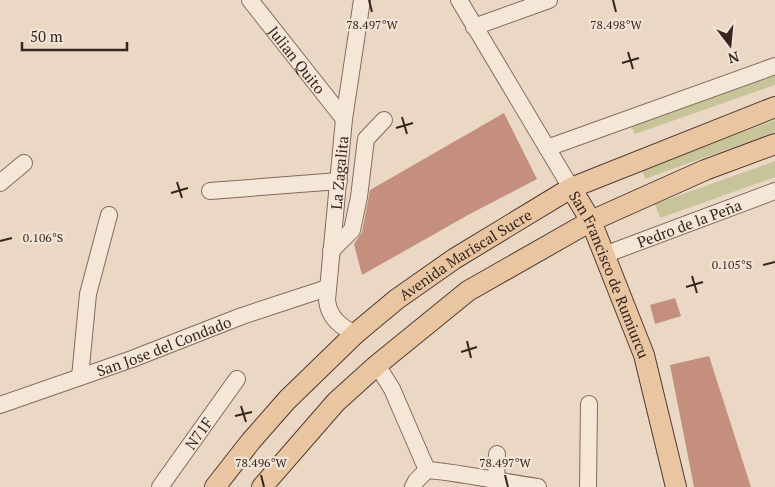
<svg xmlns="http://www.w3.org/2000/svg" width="775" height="487" font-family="'PT Serif',serif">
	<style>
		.green { fill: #c7c49a }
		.building { fill: #c48f7f }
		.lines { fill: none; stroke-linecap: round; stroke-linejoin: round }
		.minor-casing { stroke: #836a5d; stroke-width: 18 }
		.major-casing { stroke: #513a31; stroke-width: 22 }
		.minor { stroke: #f5e7d8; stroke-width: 16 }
		.major { stroke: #e9c6a1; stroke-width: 20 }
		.ticks { fill: none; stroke: #35261f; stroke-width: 2 }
		.labels { text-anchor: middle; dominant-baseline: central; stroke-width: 4.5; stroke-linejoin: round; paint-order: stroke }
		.street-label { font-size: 15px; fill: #35261f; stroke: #f2e4d4 }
		.ticks-label { font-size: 12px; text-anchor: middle; fill: #35261f; stroke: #f2e4d4; stroke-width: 4.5; stroke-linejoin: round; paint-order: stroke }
	</style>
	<rect width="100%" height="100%" fill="#ead8c5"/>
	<!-- green -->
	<g class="green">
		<polygon points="775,74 775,85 635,134 631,126"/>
		<polygon points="775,120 775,132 645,179 642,170"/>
		<polygon points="775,161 775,177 660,218 655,204"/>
	</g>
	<!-- building -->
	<g class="building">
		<polygon points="504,113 537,179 468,215 362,275 354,244 362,232 370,190"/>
		<polygon points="675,298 681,316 655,324 650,305"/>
		<polygon points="709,356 751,487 694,487 670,365"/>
	</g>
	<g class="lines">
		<!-- minor casing -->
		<g class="minor-casing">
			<g id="minor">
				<path id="s1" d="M250 0 344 119"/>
				<polyline points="459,0 571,188"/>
				<polyline points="474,27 549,0"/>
				<polyline points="547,148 775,66"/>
				<polyline points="0,183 24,163"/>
				<polyline points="210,191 339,181"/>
				<polyline points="331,251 352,230 359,197 366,139 384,120"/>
				<path id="s2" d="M604 255 775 191"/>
				<path id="s3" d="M355 334C340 326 329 318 327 300L344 119 362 0"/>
				<polyline points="377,365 392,389 427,470"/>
				<polyline points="80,377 88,294 109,215"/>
				<path id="s4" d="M0 405 132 359 242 316 327 288"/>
				<path d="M427 470C464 473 501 482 538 487"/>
				<polyline points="496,481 497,454"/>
				<path id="s5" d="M160 487 237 379"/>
				<polyline points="413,487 416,481 427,470"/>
				<polyline points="588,487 589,404"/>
			</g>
		</g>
		<!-- major casing -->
		<g class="major-casing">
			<g id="major">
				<path id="s6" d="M571 188 591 221 644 355 676 487"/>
				<path id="s7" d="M215 487 251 441 287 400 355 334 397 299 454 259 571 188 775 107"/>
				<polyline points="262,487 336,402 377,365 468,291 591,221 705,170 775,144"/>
			</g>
		</g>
		<!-- minor -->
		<use href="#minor" class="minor"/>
		<!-- major -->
		<use href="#major" class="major"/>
	</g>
	<!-- ticks -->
	<path class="ticks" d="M369 0 372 12M613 0 616 12M628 52 633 69M622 63 639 58M402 117 407 134M396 128 413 123M177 182 182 198M171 193 188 188M0 241 12 238M763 265 775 262M692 276 697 293M686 287 703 282M467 341 471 358M461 352 477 347M241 406 246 422M235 416 252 412M261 475 264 487M505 475 508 487"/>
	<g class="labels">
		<!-- street labels -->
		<g class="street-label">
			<text stroke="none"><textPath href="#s1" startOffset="76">Julian Quito</textPath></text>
			<text stroke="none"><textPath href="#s3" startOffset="174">La Zagalita</textPath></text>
			<text stroke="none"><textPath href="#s2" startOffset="91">Pedro de la Peña</textPath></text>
			<text stroke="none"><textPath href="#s7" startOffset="344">Avenida Mariscal Sucre</textPath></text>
			<text stroke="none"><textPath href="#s6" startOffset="95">San Francisco de Rumiurcu</textPath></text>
			<text stroke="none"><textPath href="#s4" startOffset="174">San Jose del Condado</textPath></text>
			<text stroke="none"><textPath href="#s5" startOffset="66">N71F</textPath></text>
		</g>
	</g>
	<g class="ticks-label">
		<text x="372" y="29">78.497°W</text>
		<text x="616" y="29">78.498°W</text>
		<text x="43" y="242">0.106°S</text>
		<text x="732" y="269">0.105°S</text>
		<text x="261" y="467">78.496°W</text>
		<text x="505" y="467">78.497°W</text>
	</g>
	<!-- north arrow -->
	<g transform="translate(730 45) rotate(164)" stroke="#f2e4d4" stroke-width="4" paint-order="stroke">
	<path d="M0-4L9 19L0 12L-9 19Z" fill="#35261f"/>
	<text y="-8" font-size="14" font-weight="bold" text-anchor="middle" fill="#35261f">N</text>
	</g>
	<!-- scale -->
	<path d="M22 42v8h105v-8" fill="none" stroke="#35261f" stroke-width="2.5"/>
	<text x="30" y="42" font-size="15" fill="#35261f" stroke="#f2e4d4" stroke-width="4" paint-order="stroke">50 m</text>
</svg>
